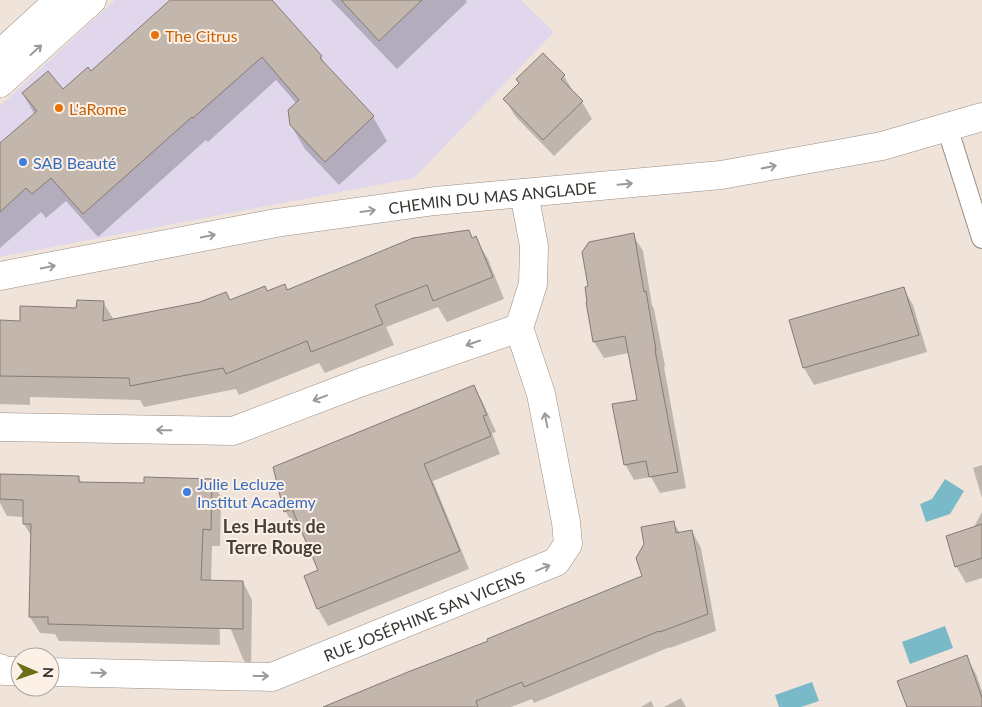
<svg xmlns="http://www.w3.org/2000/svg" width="982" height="707" font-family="Lato,sans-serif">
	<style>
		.commercial { fill: #e0d7ec }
		.water { fill: #7ab9c8 }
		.shadow { fill: #0003 }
		.building { fill: #c2b6ad; stroke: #867a72 }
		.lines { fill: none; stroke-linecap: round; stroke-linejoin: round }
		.service-casing { stroke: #998d84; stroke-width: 22 }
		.minor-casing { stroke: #998d84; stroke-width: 29 }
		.tertiary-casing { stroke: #998d84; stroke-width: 29 }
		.service { stroke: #fff; stroke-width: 20 }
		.minor { stroke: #fff; stroke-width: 28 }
		.tertiary { stroke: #fff; stroke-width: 28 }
		.oneway { stroke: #9c9a98 }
		.food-dot { fill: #e8710a; stroke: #fdf0e6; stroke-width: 2 }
		.shop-dot { fill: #3f7fe0; stroke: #fdf0e6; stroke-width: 2 }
		.labels { text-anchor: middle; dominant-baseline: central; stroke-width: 4; stroke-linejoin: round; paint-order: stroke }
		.food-label { font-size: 16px; fill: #c56008; stroke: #fdf0e6; text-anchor: start }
		.shop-label { font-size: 16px; fill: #366cbe; stroke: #fdf0e6; text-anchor: start }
		.street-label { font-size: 16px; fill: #383430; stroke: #fdf0e6 }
		.neighbourhood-label { font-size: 18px; font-weight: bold; fill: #483e36; stroke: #fdf0e6 }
	</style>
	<rect width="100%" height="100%" fill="#f0e3d9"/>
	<!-- commercial -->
	<polygon class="commercial" points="115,0 521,0 554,32 414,178 0,257 0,106"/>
	<!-- water -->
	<g class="water">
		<polygon points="945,479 964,491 950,514 926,522 920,504 932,499"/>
		<polygon points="945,626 953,648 910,664 902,642"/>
		<polygon points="812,682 819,701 801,707 779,707 775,695"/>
	</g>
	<!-- shadow -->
	<g class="shadow">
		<polygon points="172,0 271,0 321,57 327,67 373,117 387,141 339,185 305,149 291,125 297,104 276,80 208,142 206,140 98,237 66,201 46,218 41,212 0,248 0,145 35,115 23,94 63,90 91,72"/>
		<polygon points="331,0 466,0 467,2 397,69"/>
		<polygon points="564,76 574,93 582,102 592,119 554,156 515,116 505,99 520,83"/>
		<polygon points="468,232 473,239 475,238 488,259 504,299 447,322 438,307 386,327 394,345 325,373 319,363 239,395 236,389 144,407 140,400 30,397 30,405 0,404 0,322 21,322 78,310 103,302 114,320 230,301 267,293 288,291"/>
		<polygon points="633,235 643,251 652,305 654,309 665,366 664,367 686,488 660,493 651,477 634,480 625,464 639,401 629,353 604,358 594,342 589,287"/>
		<polygon points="903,288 913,305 927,352 814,385 804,368 791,321"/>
		<polygon points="474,386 483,403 496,432 492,433 500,454 433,481 469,569 328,626 318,609 305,577 319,571 301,526 295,529 286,512 274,467"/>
		<polygon points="982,465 982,498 973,468"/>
		<polygon points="0,475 78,477 82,483 145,485 211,480 221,497 220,546 212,546 211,582 243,582 252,600 251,673 243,659 219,600 220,645 59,641 55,634 40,633 30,617 32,537 24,524 24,517 7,516 0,503"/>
		<polygon points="982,512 982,578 966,583 956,566 973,529"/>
		<polygon points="673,522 680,533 692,531 701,548 716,631 670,648 670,647 534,703 532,699 511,707 324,707 489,641 644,577"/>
		<polygon points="966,657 976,674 982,691 982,707 908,707"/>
		<polygon points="681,698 686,707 664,707"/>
		<polygon points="651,701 654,707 641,707"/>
	</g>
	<!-- building -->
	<g class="building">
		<polygon points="170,0 272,0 322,56 320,58 374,116 325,162 290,125 288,110 299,100 262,57 193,118 192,117 83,214 51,178 32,194 26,188 0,212 0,143 37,111 22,93 48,71 63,89 88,67 91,71"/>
		<polygon points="341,0 422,0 379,41"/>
		<polygon points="543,53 565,75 561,79 583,101 543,140 503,99 519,83 516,79"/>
		<polygon points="469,230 472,238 476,236 493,277 433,301 427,285 375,305 383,324 311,352 307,341 226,374 223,368 130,386 129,378 0,376 0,320 20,321 20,306 76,308 77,300 104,301 103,321 200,302 226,292 230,300 265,286 267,291 285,284 287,290 413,238"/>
		<polygon points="634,233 644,292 646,291 656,350 655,350 678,472 649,477 646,461 624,465 612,404 637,400 625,336 593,342 586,302 587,302 585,287 588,286 582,252 589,242"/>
		<polygon points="904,287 919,335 803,368 789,320"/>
		<polygon points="474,385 487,415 483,416 491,436 424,464 460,551 317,609 304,576 318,570 292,509 284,512 273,467"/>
		<polygon points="0,474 79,476 79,482 144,483 144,477 212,479 211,530 203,529 201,580 243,581 243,629 48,624 48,617 29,617 31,524 23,524 23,500 0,499"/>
		<polygon points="674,521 676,533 692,530 708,614 660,632 659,631 524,687 522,682 476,701 478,707 323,707 408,672 488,641 487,639 642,576 636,558 644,544 641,527"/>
		<polygon points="982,524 982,558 955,567 946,536"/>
		<polygon points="967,655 982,698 982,707 907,707 897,681"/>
	</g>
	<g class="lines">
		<!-- service casing -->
		<g class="service-casing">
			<polyline id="service" points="947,127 982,238"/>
		</g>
		<!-- minor casing -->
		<g class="minor-casing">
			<g id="minor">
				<path id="s1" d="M0 276 276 223 435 201 721 175 882 146 982 117"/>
				<polyline points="0,427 233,431 362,382 519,328"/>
				<polyline points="0,668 4,671 20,671"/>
				<path id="s2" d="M50 672 272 677 556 562 568 544 566 522 541 394 519 328 533 284 534 246 524 193"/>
			</g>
		</g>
		<!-- tertiary casing -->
		<g class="tertiary-casing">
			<g id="tertiary">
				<polyline points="0,54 59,0"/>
				<polyline points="0,83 92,0"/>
			</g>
		</g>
		<!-- service -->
		<use href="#service" class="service"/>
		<!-- minor -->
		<use href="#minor" class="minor"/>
		<!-- tertiary -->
		<use href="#tertiary" class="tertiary"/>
	</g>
	<!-- one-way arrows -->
	<defs><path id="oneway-shaft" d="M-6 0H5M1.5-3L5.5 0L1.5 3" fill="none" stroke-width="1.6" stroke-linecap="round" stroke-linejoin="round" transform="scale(1.25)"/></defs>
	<g class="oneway">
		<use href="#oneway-shaft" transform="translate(36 50) rotate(-42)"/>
		<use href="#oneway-shaft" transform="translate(769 167) rotate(-11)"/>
		<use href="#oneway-shaft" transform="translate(625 184) rotate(-5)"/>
		<use href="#oneway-shaft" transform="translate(368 211) rotate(-8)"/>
		<use href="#oneway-shaft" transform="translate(208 236) rotate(-11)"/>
		<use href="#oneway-shaft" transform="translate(48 267) rotate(-11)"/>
		<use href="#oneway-shaft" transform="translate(473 343) rotate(161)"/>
		<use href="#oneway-shaft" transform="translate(320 398) rotate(159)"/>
		<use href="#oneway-shaft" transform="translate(546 420) rotate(-101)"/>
		<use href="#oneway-shaft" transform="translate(164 430) rotate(-179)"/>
		<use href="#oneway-shaft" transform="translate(543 568) rotate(-22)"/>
		<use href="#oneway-shaft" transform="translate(99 673) rotate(1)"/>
		<use href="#oneway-shaft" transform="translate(261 676) rotate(1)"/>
	</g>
	<!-- markers -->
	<g class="food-dot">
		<circle cx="155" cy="35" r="5"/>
		<circle cx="59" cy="108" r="5"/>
	</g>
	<g class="shop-dot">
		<circle cx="23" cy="162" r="5"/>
		<circle cx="187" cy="492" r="5"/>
	</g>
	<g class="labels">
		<!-- food labels -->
		<g class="food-label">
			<text x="165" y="35">The Citrus</text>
			<text x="69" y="108">L'aRome</text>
		</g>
		<!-- shop labels -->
		<g class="shop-label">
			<text x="33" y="162">SAB Beauté</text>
			<text x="197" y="483">Julie Lecluze<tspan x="197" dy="18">Institut Academy</tspan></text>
		</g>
		<!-- street labels -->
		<g class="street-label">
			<text stroke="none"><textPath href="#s1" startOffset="499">CHEMIN DU MAS ANGLADE</textPath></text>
			<text stroke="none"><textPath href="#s2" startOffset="386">RUE JOSÉPHINE SAN VICENS</textPath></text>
		</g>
		<!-- neighbourhood labels -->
		<g class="neighbourhood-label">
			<text x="274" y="526">Les Hauts de<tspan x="274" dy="21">Terre Rouge</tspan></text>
		</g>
	</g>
	<!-- north arrow -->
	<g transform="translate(35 672) rotate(92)"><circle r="24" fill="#fdf0e6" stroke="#aea59d"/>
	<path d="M0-4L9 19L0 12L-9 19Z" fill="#6a7017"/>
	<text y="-8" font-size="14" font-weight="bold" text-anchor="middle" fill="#383430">N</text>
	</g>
</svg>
